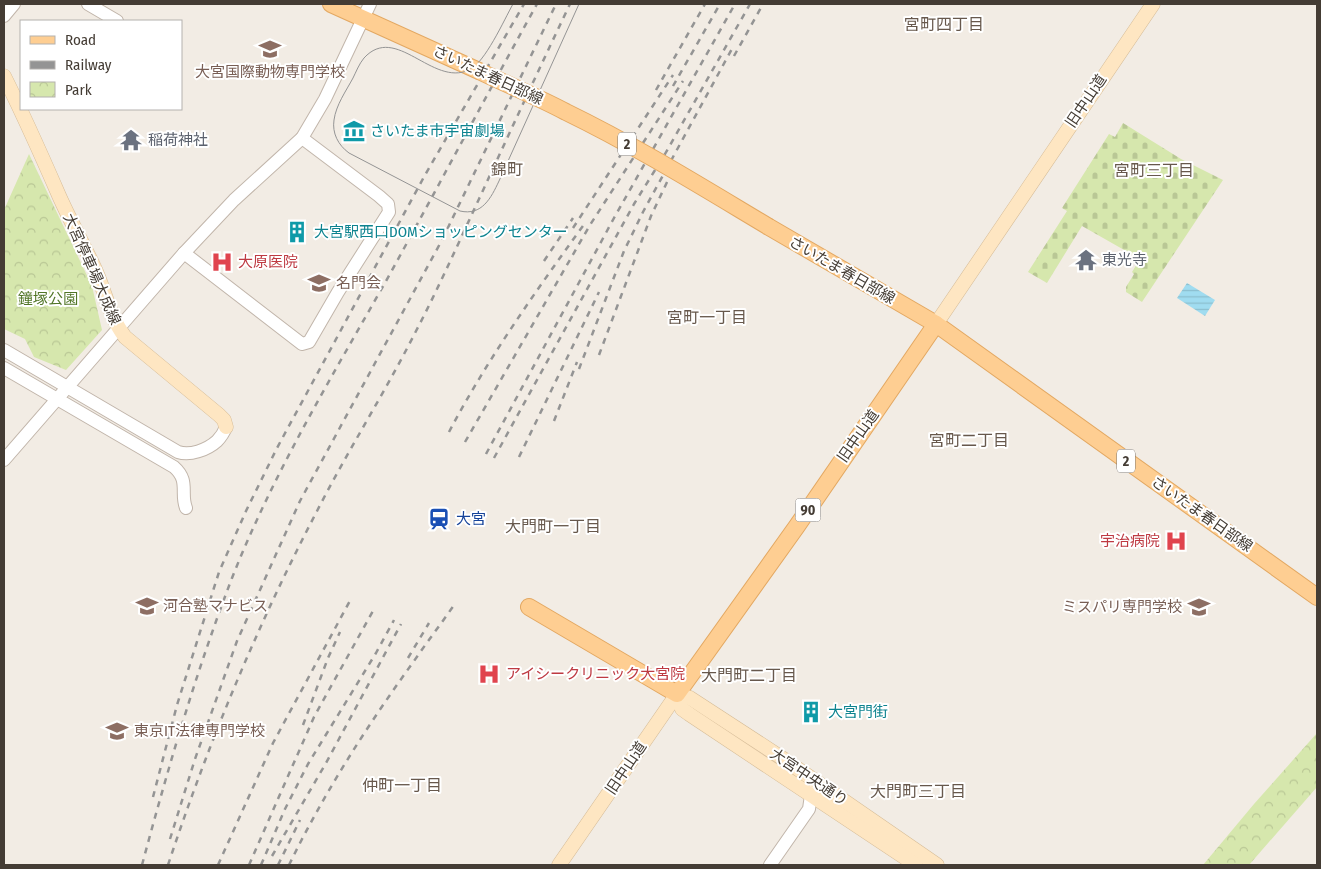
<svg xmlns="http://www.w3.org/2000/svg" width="1321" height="869" font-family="'Fira Sans Condensed','Noto Sans JP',sans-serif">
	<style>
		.cemetery { fill: url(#cemetery-stones) }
		.park { fill: url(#park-crowns) }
		.water { fill: url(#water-rules) }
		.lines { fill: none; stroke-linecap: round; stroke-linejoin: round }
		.tertiary-casing { stroke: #c1b5aa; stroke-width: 14 }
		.secondary-casing { stroke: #d5bb96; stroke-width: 15 }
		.primary-casing { stroke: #e3a862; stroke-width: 18 }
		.tertiary { stroke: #fff; stroke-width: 12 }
		.secondary { stroke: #fee6c2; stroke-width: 14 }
		.primary { stroke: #fece92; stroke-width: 16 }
		.tram { stroke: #949494; stroke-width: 1 }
		.rail { stroke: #949494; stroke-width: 2.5; stroke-dasharray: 6 6; stroke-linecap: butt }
		.primary-bridge-casing { stroke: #e3a862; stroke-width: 18; stroke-linecap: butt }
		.primary-bridge { stroke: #fece92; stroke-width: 16 }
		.labels { text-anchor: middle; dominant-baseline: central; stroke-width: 4; stroke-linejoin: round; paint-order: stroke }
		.shield { fill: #fff; stroke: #7c7671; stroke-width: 1 }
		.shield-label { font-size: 14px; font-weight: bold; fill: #443c34 }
		.education-label { font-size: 15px; fill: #785e54; stroke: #fff; text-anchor: start }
		.street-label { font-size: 15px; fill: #443c34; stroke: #fff }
		.culture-label { font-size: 15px; fill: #0d838f; stroke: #fff; text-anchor: start }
		.worship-label { font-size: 15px; fill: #5b616d; stroke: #fff; text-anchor: start }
		.health-label { font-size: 15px; fill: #be3a42; stroke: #fff; text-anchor: start }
		.park-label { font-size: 15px; fill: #527628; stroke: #fff }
		.transit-label { font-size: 15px; fill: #164399; stroke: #fff; text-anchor: start }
		.neighbourhood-label { font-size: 16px; fill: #67584c; stroke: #fff }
	</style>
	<defs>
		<pattern id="cemetery-stones" width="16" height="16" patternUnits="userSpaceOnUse" patternTransform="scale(1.25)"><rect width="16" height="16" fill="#d6e7ad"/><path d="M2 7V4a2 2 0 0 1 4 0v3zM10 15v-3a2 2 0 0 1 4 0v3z" fill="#b9c795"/></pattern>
		<pattern id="park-crowns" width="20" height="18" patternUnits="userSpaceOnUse" patternTransform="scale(1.25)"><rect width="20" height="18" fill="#d6e7ad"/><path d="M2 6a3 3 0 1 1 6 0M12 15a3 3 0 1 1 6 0" fill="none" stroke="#b9c795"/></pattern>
		<pattern id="water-rules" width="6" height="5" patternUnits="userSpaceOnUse" patternTransform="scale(1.25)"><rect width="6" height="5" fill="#a0dcf0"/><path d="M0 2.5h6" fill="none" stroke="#8bbece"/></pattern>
	</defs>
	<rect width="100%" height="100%" fill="#f2ece4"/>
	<!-- cemetery -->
	<polygon class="cemetery" points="1123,123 1181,159 1223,180 1142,302 1126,292 1126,287 1134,274 1132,272 1140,259 1082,226 1047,283 1028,272 1067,211 1062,208 1109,134 1115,137"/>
	<!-- park -->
	<g class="park">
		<polygon points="29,154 92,286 102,330 66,370 34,357 25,339 4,329 4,210"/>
		<polygon points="1317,733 1317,787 1249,865 1203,865 1254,804"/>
	</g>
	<!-- water -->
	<polygon class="water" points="1187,283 1215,300 1205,316 1177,298"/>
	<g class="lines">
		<!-- tertiary casing -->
		<g class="tertiary-casing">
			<g id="tertiary">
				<polyline points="88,4 117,21"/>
				<polyline points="4,16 14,4"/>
				<polyline points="184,253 302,344 309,342 338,292 389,212 388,204 379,196 302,138"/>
				<path d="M4 350 178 452C190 456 207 450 217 441 221 437 224 432 226 427"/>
				<path d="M4 368 174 467C190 481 180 493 186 508"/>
				<polyline points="4,460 184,253 234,200 302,138 325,99 370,4"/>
				<polyline points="770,865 809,809 811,795 815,789"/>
			</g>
		</g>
		<!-- secondary casing -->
		<g class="secondary-casing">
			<g id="secondary">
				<path d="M4 76C23 114 40 152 57 191 68 217 82 241 94 267 105 290 109 316 125 337L219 415 224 420 226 427"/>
				<polyline points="936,324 1153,4"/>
				<polyline points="677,694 690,698 782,758 937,865"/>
				<polyline points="677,694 682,709 689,714 916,865"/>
				<polyline points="559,865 677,694"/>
			</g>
		</g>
		<!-- primary casing -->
		<g class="primary-casing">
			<g id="primary">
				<polyline points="331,4 479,71"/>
				<polyline points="769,227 936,324 1317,597"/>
				<polyline points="529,607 677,694 797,526 936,324"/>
			</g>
		</g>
		<!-- tertiary -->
		<use href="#tertiary" class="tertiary"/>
		<!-- secondary -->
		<use href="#secondary" class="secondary"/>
		<!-- primary -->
		<use href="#primary" class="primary"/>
		<!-- tram -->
		<path class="tram" d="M513 4C504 20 485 63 469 70 432 87 396 23 364 58 359 64 356 72 353 78 346 91 336 105 334 120 332 133 338 145 349 153L460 211C482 216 491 198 499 181L579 4"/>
		<!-- rail -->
		<g class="rail">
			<polyline points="734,56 763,4"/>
			<polyline points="673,86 720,4"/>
			<polyline points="656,90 705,4"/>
			<polyline points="573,228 673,75"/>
			<polyline points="544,261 573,218"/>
			<polyline points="599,355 651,216 668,180"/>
			<polyline points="579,369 624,251 643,212 733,47"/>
			<polyline points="554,421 577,362"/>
			<path d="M449 432C488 358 536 291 585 223"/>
			<polyline points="465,442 590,225 683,81"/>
			<polyline points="486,454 614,218 735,4"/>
			<polyline points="519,457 599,292"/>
			<polyline points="494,458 634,204 665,154 750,4"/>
			<polyline points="408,658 429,623"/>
			<polyline points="303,725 328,658 340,632"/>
			<polyline points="153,797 177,705 219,572 246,511 277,448 425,175 524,4"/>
			<polyline points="170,839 195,759 237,641 300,501 442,240 556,4"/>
			<polyline points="272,856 326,763 401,624"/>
			<path d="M142 865C168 768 196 672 232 578 273 474 331 378 386 281 437 189 486 96 537 4"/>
			<path d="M168 865C208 744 257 626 316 513 347 452 384 394 415 333 438 289 458 244 479 199 509 134 539 69 570 4"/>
			<polyline points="218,865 273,743 352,597"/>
			<polyline points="249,865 314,717 374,609"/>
			<polyline points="261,865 285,809 308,764 376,653 394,620"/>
			<polyline points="278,865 300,820"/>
			<path d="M289 865C324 793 367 726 414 661 427 642 441 624 454 605"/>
		</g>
		<!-- primary-bridge casing -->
		<g class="primary-bridge-casing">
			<path id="primary-bridge" d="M479 71C508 85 538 97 566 112 636 146 702 187 769 227"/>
		</g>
		<!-- primary-bridge -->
		<use href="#primary-bridge" class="primary-bridge"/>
	</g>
	<!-- icons -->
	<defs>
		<g id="university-bare" transform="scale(1.725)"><path d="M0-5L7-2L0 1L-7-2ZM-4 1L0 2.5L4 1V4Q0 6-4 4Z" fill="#8d6e63" stroke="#fff" stroke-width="2.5" paint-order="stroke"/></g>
		<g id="museum-bare" transform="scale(1.725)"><path d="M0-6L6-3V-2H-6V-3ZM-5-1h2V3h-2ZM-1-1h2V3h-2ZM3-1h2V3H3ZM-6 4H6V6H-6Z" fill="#0f9aa8" stroke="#fff" stroke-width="2.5" paint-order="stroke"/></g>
		<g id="temple-bare" transform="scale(1.725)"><path d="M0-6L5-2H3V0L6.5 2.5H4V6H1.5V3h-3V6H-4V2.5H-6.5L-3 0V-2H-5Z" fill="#6b7280" stroke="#fff" stroke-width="2.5" paint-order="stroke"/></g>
		<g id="building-bare" transform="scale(1.725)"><path d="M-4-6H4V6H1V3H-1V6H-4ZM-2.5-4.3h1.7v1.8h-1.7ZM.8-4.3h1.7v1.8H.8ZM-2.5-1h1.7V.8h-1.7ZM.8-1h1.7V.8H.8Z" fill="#0f9aa8" stroke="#fff" stroke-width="2.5" paint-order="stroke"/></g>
		<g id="hospital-bare" transform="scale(1.725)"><path d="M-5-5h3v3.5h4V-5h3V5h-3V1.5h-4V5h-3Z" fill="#e0444e" stroke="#fff" stroke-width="2.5" paint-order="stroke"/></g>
		<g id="station-bare" transform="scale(1.725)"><path d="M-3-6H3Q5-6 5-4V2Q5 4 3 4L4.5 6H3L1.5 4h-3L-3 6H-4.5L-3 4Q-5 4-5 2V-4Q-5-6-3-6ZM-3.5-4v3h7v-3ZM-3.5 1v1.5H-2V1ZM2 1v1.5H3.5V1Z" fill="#1a4fb4" stroke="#fff" stroke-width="2.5" paint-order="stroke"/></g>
	</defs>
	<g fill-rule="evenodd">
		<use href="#university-bare" x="270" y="49"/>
		<use href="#museum-bare" x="354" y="131"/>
		<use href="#temple-bare" x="131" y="140"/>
		<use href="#building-bare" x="297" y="232"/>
		<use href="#temple-bare" x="1086" y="260"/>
		<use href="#hospital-bare" x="222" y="262"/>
		<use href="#university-bare" x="319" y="283"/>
		<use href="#station-bare" x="439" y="519"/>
		<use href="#hospital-bare" x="1176" y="541"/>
		<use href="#university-bare" x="147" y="606"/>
		<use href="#university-bare" x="1199" y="607"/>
		<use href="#hospital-bare" x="489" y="674"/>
		<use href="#building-bare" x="811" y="712"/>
		<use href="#university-bare" x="117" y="731"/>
	</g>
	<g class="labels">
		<!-- shield labels -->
		<g class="shield">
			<rect x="618" y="132.5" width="18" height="23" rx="4"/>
			<rect x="1117" y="449.5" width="18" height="23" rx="4"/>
			<rect x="795.5" y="498.5" width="25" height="23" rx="4"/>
		</g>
		<g class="shield-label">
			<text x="627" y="144">2</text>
			<text x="1126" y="461">2</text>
			<text x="808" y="510">90</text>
		</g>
		<!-- education labels -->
		<g class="education-label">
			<text x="270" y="72" text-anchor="middle">大宮国際動物専門学校</text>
			<text x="336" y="283">名門会</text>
			<text x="163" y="606">河合塾マナビス</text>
			<text x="1182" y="607" text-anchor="end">ミスパリ専門学校</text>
			<text x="134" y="731">東京IT法律専門学校</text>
		</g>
		<!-- street labels -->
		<g class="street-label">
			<text transform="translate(488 75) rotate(25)">さいたま春日部線</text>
			<text transform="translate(1086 101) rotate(-56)">旧中山道</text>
			<text transform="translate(92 269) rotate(66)">大宮停車場大成線</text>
			<text transform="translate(842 270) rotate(30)">さいたま春日部線</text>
			<text transform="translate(858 436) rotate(-55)">旧中山道</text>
			<text transform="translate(1202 514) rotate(35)">さいたま春日部線</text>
			<text transform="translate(626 768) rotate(-56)">旧中山道</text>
			<text transform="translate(809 777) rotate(34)">大宮中央通り</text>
		</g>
		<!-- culture labels -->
		<g class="culture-label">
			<text x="370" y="131">さいたま市宇宙劇場</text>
			<text x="314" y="232">大宮駅西口DOMショッピングセンター</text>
			<text x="828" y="712">大宮門街</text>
		</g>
		<!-- worship labels -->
		<g class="worship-label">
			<text x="148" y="140">稲荷神社</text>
			<text x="1102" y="260">東光寺</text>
		</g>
		<!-- health labels -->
		<g class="health-label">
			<text x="238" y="262">大原医院</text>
			<text x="1160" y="541" text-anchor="end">宇治病院</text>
			<text x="506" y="674">アイシークリニック大宮院</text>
		</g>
		<!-- park labels -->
		<g class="park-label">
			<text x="48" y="299">鐘塚公園</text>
		</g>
		<!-- transit labels -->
		<g class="transit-label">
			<text x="456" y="519">大宮</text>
		</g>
		<!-- neighbourhood labels -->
		<g class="neighbourhood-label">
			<text x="944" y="24">宮町四丁目</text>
			<text x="507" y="169">錦町</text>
			<text x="1154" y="170">宮町三丁目</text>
			<text x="707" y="317">宮町一丁目</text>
			<text x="969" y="440">宮町二丁目</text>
			<text x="553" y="526">大門町一丁目</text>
			<text x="749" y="675">大門町二丁目</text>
			<text x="402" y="785">仲町一丁目</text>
			<text x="918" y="791">大門町三丁目</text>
		</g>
	</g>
	<!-- border -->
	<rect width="1321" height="869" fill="none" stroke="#443c34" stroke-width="10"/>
	<!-- legend -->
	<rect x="20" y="20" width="162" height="90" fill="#ffffff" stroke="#b4b1ae"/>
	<rect x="30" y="36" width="25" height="8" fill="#fece92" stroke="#b4b1ae"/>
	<text x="65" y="45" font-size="15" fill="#443c34">Road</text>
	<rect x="30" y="61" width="25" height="8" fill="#949494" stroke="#b4b1ae"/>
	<text x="65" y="70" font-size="15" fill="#443c34">Railway</text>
	<rect x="30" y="82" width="25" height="15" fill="url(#park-crowns)" stroke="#b4b1ae"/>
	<text x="65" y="95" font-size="15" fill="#443c34">Park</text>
</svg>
